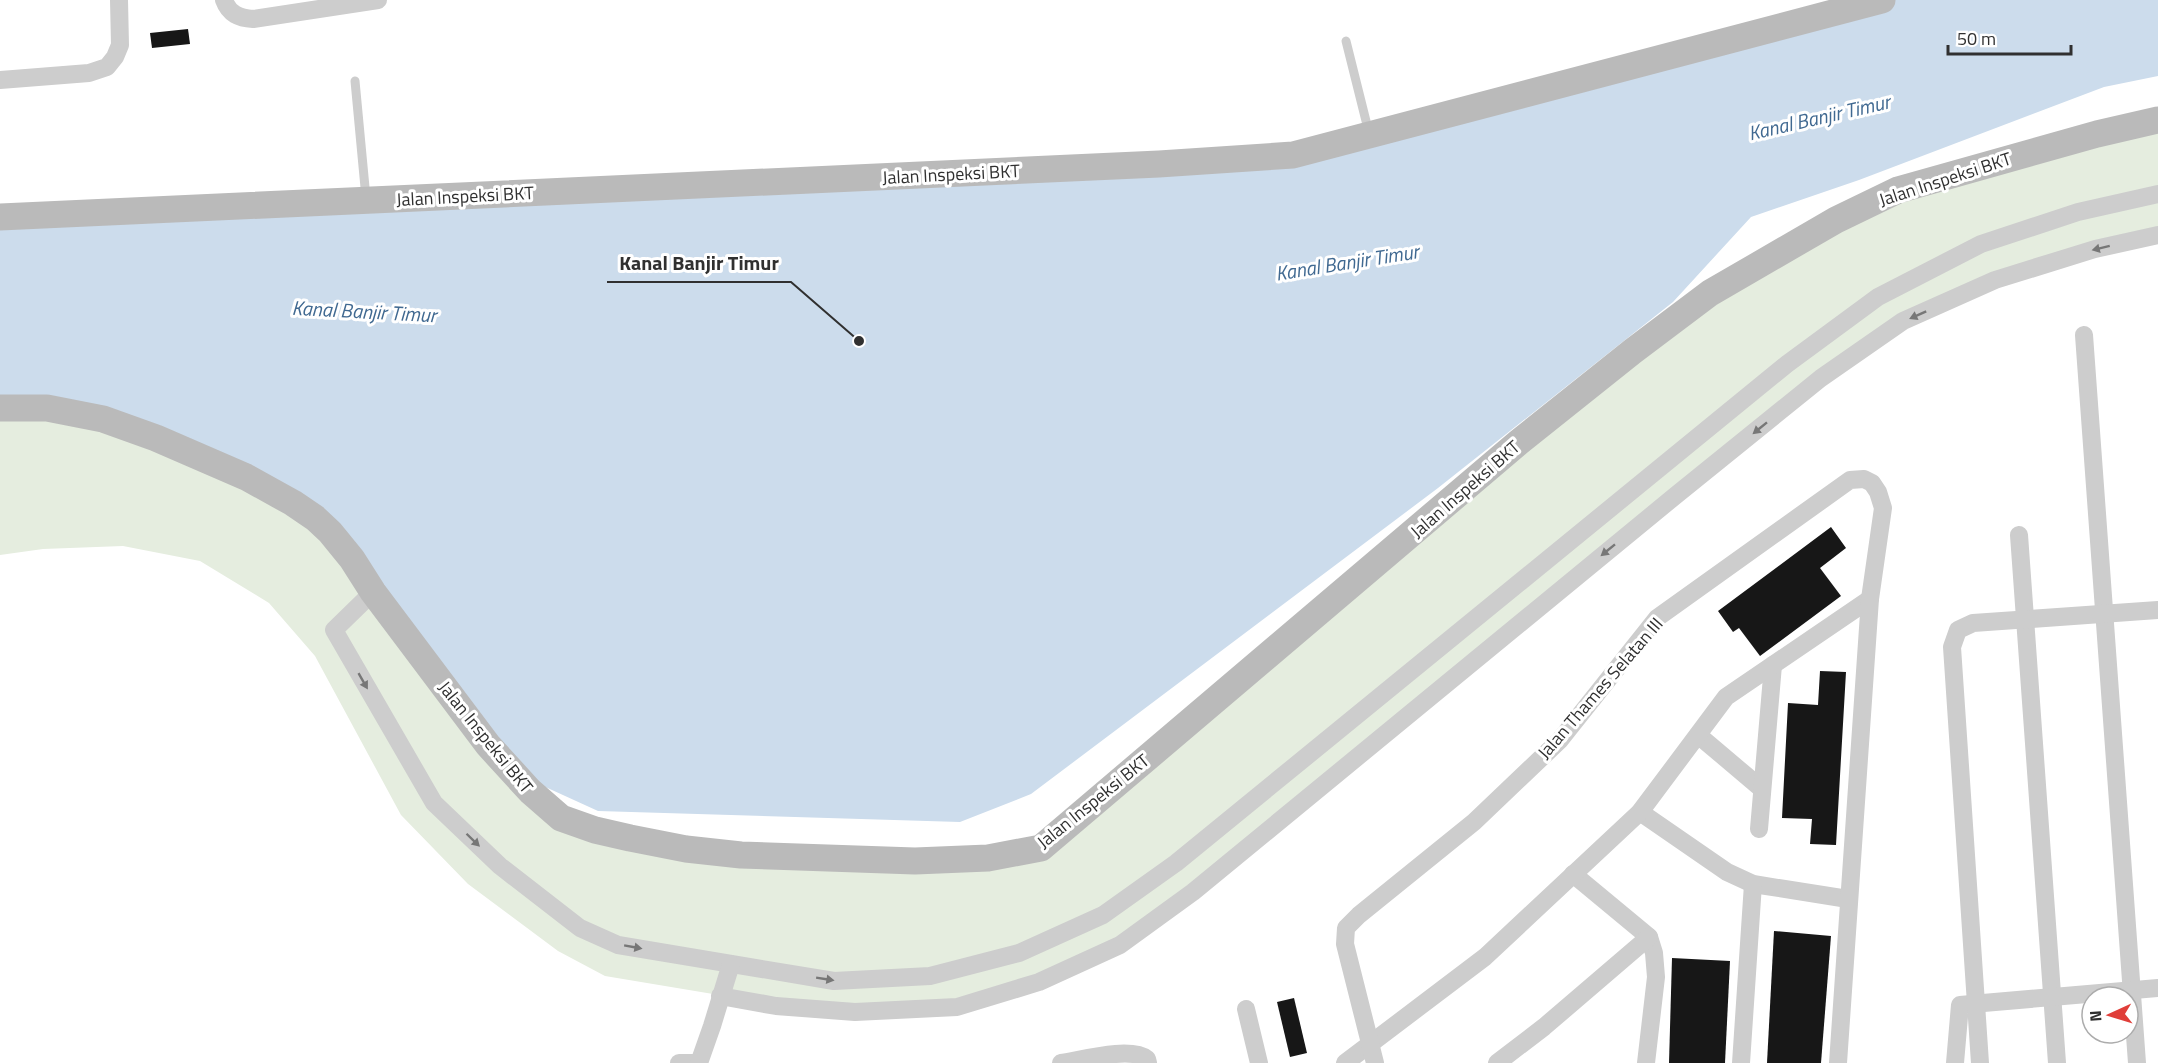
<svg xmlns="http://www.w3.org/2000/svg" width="2158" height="1063" font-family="'Titillium Web',sans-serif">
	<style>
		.green { fill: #e5eddf }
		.water { fill: #ccdcec }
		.building { fill: #171717 }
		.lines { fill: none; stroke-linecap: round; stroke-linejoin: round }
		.lane { stroke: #cdcdcd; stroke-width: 9 }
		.street { stroke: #cdcdcd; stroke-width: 18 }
		.secondary { stroke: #bababa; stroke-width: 27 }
		.oneway { fill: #777 }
		.labels { text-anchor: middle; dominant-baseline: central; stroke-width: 6; stroke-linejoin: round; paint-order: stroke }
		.street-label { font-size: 18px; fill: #303030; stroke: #fff }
		.water-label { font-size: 20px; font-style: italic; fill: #406991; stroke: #fff }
		.leader { fill: none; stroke: #303030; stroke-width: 2 }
		.callout-dot { fill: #303030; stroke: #fff; stroke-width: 2 }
		.callout-label { font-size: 20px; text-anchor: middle; font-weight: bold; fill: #303030; stroke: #fff; stroke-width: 6; stroke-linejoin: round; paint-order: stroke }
	</style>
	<rect width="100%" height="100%" fill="#fff"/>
	<!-- green -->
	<polygon class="green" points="2158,122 2158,236 2095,249 1903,321 1120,945 957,1007 855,1012 719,995 605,976 558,951 468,884 401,815 315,656 269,603 200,561 123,546 43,549 0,555 0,408 47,408 293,503 561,818 760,856 1041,848 1501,457 1836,220"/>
	<!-- water -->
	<polygon class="water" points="1894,0 2158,0 2158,76 2104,87 1859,180 1751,217 1673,302 1438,488 1031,794 960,822 598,811 541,785 495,753 330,532 156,438 0,410 0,229 1278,162"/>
	<!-- building -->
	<g class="building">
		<polygon points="188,29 190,44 152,48 150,33"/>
		<polygon points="1831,527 1846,548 1820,568 1841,596 1760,656 1739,628 1733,632 1718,611"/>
		<polygon points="1820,671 1846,672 1836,845 1810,844 1812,819 1782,818 1788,703 1818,705"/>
		<polygon points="1774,931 1831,936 1821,1063 1767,1063"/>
		<polygon points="1672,958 1730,961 1725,1063 1669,1063"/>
		<polygon points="1294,998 1307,1053 1290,1057 1277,1002"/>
	</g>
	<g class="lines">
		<!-- lane -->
		<g class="lane">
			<polyline points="1346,41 1369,133"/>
			<polyline points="355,81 366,198"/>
		</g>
		<!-- street -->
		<g class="street">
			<path d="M224 0C229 14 239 18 253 19L378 0"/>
			<polyline points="0,80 89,73 107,67 115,57 120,45 119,0"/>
			<polyline points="2084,335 2137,1063"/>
			<polyline points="2019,535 2057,1063"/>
			<polyline points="373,592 334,630 434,803 500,866 580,928 618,945 834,981 930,976 1019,953 1103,915 1176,863 1787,364 1878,297 1981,244 2078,212 2158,194"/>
			<polyline points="1698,735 1762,789"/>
			<polyline points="1640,812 1727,872 1753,884 1848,899"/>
			<polyline points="1759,829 1773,665"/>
			<polyline points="1573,874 1649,937 1654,953 1656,977 1646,1063"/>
			<polyline points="720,996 776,1006 855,1012 957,1007 1039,982 1120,945 1193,892 1675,496 1821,378 1903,321 1995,280 2095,249 2158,235"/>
			<polyline points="1246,1009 1259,1063"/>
			<polyline points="679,1063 699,1063"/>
			<polyline points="699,1063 712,1026 731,964"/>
			<path d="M1061 1063C1081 1060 1131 1046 1147 1059L1148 1063"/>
			<polyline points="1345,1063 1485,957 1640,812 1726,697 1870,599"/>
			<polyline points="1375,1063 1345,944 1346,928 1359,915 1474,822 1560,740 1657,618 1850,480 1864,479 1872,483 1878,492 1883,508 1870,599 1838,1063"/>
			<polyline points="1497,1063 1544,1027 1649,937"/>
			<polyline points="1741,1063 1753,884"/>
			<polyline points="1955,1063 1960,1005 2158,988"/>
			<polyline points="1980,1063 1952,647 1958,630 1973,623 2158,610"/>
		</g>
		<!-- secondary -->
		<g class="secondary">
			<polyline points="0,217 1159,164 1293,155 1882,0"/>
			<polyline points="0,408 47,408 103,419 156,438 246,477 293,503 315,518 330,532 352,559 373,592 488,745 530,791 561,818 595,830 630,838 686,849 741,855 915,861 988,858 1041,848 1519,442 1633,351 1710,293 1836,220 1898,190 2097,134 2158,120"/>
		</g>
	</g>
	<!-- one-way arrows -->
	<defs><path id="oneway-solid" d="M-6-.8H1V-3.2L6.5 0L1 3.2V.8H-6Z" transform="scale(1.5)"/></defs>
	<g class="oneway">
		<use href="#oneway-solid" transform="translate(2101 248) rotate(166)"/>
		<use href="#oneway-solid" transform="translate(1918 315) rotate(156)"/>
		<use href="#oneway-solid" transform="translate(1760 428) rotate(141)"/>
		<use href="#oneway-solid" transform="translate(1608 550) rotate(141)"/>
		<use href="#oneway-solid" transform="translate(363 681) rotate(60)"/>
		<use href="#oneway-solid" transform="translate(473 840) rotate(44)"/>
		<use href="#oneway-solid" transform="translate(633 947) rotate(10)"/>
		<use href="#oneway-solid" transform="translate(825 979) rotate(9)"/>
	</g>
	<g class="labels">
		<!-- street labels -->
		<g class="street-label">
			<text transform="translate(951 174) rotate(-3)">Jalan Inspeksi BKT</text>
			<text transform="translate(1945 179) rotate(-18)">Jalan Inspeksi BKT</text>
			<text transform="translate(465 196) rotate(-3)">Jalan Inspeksi BKT</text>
			<text transform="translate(1465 489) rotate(-41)">Jalan Inspeksi BKT</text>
			<text transform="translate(1600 688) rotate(-49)">Jalan Thames Selatan III</text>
			<text transform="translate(486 737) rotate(51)">Jalan Inspeksi BKT</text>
			<text transform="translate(1093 801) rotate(-39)">Jalan Inspeksi BKT</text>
		</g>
		<!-- water labels -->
		<g class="water-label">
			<text transform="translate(1819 117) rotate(-13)">Kanal Banjir Timur</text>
			<text transform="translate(1347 262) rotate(-9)">Kanal Banjir Timur</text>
			<text transform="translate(364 311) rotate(3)">Kanal Banjir Timur</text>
		</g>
	</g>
	<!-- callouts -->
	<path class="leader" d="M859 341L791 282H607"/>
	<circle class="callout-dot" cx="859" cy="341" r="6"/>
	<g class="callout-label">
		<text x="699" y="270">Kanal Banjir Timur</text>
	</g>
	<!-- north arrow -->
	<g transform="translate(2110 1015) rotate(266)"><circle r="28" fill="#ffffff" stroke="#acacac" stroke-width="1.5"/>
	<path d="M0-4.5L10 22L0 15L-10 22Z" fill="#e03e39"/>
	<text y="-9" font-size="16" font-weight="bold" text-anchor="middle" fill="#303030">N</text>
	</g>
	<!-- scale -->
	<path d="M1948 45v9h123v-9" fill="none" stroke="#303030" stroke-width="3"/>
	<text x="1957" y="45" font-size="18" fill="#303030" stroke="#ffffff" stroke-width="4.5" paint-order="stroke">50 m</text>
</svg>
